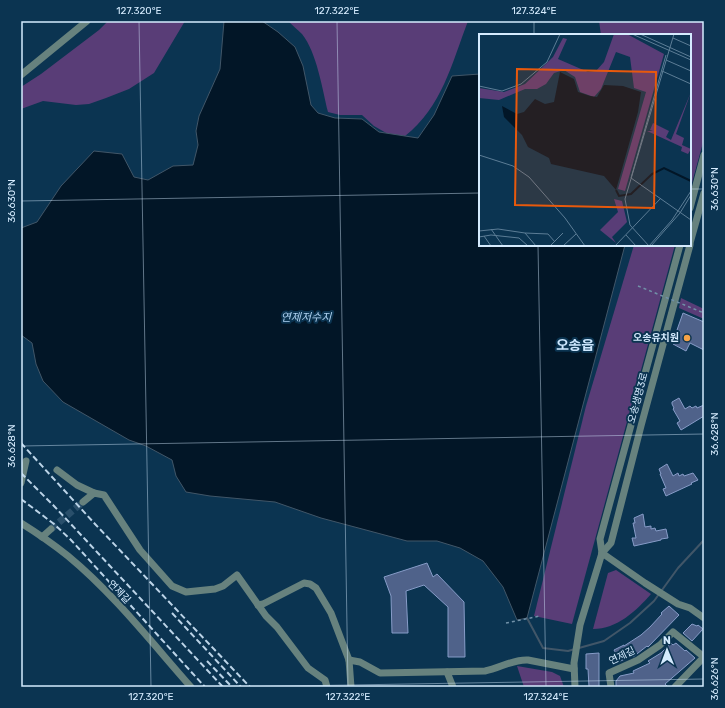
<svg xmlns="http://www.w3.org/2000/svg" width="725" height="708" font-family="Rubik,'Noto Sans KR',sans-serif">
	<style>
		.green { fill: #593d77 }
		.water { fill: #021627; stroke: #415668 }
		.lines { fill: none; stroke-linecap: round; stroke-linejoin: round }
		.stream { stroke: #415668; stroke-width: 2 }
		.building { fill: #4f628a; stroke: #879cc8 }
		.minor-tunnel { stroke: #294f6b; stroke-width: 7; stroke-dasharray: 7 3.5; stroke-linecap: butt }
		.path { stroke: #7191a8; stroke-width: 1.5; stroke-dasharray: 3 3; stroke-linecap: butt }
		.minor { stroke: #67827e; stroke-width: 7 }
		.rail { stroke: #bcd4e8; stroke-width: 2; stroke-dasharray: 6 3; stroke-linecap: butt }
		.path-bridge { stroke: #7191a8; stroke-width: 1.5; stroke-dasharray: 3 3; stroke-linecap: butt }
		.ticks { fill: none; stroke: #d5ebfe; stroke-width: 1; stroke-opacity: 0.45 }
		.poi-dot { fill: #f6a247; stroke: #0b3451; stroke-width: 1.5 }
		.labels { text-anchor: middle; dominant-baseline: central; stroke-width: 4; stroke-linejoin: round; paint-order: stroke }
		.poi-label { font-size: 10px; font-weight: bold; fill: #d5ebfe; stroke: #0b3451; text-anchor: end }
		.street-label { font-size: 10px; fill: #d5ebfe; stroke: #0b3451 }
		.water-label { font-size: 11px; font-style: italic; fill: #aed1f0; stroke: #0b3451 }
		.district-label { font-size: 14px; font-weight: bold; fill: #cee8ff; stroke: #0b3451 }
		.inset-river { fill: none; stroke: #021627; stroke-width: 2 }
		.inset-road { fill: none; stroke: #5c7d96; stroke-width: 1 }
		.view { fill: #e8590c; fill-opacity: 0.15; stroke: #e8590c; stroke-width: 2 }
		.inset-edge { fill: none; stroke: #d5ebfe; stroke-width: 2 }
		.neatline { fill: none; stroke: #d5ebfe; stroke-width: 1.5 }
		.ticks-label { font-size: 10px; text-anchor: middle; fill: #d5ebfe }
	</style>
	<rect width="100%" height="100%" fill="#0b3451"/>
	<!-- green -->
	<g class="green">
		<polygon points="108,21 185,21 154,73 129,89 106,98 89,104 76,105 43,101 21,109 21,87 41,74 99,30"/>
		<path d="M288 21H468C452 63 442 107 405 136L388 134 374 126 362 115H340L328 112C322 88 317 53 302 34 297 29 292 25 288 21Z"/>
		<polygon points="599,21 704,21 704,139 690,190 690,35 601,35"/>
		<polygon points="634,245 675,245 572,624 534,616 586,406"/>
		<polygon points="681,298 704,309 704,319 679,308"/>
		<path d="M616 570 651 594C636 611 617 629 593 629L608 573Z"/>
		<polygon points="517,666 552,672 560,676 564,687 524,687"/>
	</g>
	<!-- water -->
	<polygon class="water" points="224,21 262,21 278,32 295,47 303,66 311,105 318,113 335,118 362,119 379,132 418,138 434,115 452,76 480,74 480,245 625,245 527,618 517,620 503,587 483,561 460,548 437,541 407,541 321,518 275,502 210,496 186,492 176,476 172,460 146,446 129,440 63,402 43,381 36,364 32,343 21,335 21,228 37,222 61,186 94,151 122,154 134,177 148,180 173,166 193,165 198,145 196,131 199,116 220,69"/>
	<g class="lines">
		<!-- stream -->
		<g class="stream">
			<polyline points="527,618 543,648 568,651 575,649"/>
			<polyline points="579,648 604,641 630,623 654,601 678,568 704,540"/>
		</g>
	</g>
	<!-- building -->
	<g class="building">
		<polygon points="683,313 704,322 704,350 690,343 686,351 673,344 680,331 677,330"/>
		<polygon points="679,398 685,409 690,406 692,408 696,406 697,408 704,405 704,416 681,430 677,423 680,421 673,409 674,408 672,404 672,402"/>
		<polygon points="667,464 673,476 678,473 679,476 683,474 684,476 693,473 698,480 691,483 692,484 666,496 663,489 666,488 660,474 661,474 659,469"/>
		<polygon points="643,514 645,527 651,526 651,529 655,528 656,531 666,529 668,538 661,539 661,540 634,546 632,538 636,538 633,523 635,523 634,518"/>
		<polygon points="427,563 433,577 437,574 464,602 465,657 448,657 448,607 424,585 406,591 408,633 392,633 391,596 384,577"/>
		<polygon points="669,606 679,615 648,647 647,646 633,657 632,656 616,663 613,656 616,654 614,650 624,645 624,646 641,635 650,627 662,614 661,613"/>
		<polygon points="692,624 697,626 698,625 703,629 692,641 683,633"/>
		<polygon points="671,643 673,645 676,643 685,651 686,650 695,658 665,684 668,687 616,687 616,681 620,676 634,673 633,671 650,663 648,661 661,653"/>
		<polygon points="599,653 599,687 589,687 588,669 586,669 586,654"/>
	</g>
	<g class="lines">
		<!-- minor-tunnel -->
		<polyline class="minor-tunnel" points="51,529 83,502"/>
		<!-- path -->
		<polyline class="path" points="506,623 540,616"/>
		<!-- minor -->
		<g class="minor">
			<polyline points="21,75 87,21"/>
			<polyline points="690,208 704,155"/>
			<polyline points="690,243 704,193"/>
			<polyline points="57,470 77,485 94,493"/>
			<polyline points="21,483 26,461"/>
			<polyline points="83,502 94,493 104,495 140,550 172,586 186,592 215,589 223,586 237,575 266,616 277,627 308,668 325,680 327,687"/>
			<path d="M21 523C37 533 53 544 68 556 114 594 152 643 191 687"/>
			<polyline points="42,537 51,529"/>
			<polyline points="602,553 611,543 641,426 690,245"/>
			<polyline points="602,553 645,583 678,604 690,608 704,618"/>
			<polyline points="258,605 263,604 304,583 310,584 316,588 331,613 349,660 351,687"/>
			<path d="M349 660 360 662 380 673 485 671C500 668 513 659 528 660L574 669"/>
			<polyline points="447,672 453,687"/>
			<polyline points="575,687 574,663 580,625 602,553 600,539 680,245"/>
			<polyline points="611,687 609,673 638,660 660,645 673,632 704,657 675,687"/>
		</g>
		<!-- rail -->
		<g class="rail">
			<polyline points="21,443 95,524 250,687"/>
			<polyline points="21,473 54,506 223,687"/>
			<polyline points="21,499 54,524 71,540 205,687"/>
			<polyline points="172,613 241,687"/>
			<polyline points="207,661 232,687"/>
		</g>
		<!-- path-bridge -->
		<polyline class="path-bridge" points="638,286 704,313"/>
	</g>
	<!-- ticks -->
	<path class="ticks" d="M139 21 151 687M337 21 348 687M534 21V35M690 189H704M21 201 480 193M538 245 546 687M21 446 704 434M231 687 704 679"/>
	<!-- markers -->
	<circle class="poi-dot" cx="687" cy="338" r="4"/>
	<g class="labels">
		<!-- poi labels -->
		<g class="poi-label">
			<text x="679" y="338">오송유치원</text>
		</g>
		<!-- street labels -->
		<g class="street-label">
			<text transform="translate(638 398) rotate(-75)">오송생명3로</text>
			<text transform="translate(119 592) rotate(46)">연제길</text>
			<text transform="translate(622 656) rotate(-26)">연제길</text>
		</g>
		<!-- water labels -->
		<g class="water-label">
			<text x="306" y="317">연제저수지</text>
		</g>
		<!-- district labels -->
		<g class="district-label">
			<text x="575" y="345">오송읍</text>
		</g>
	</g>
	<!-- overview -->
	<g transform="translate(479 34)">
		<rect width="212" height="212" fill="#0b3451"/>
		<path d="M135 0H148L185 20 146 157 139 155 167 58 155 54 151 23 137 18 122 55 115 63 101 58 96 43 85 36 75 39 67 50 58 55H46L20 66 0 64V54L25 58 46 50 74 23 84 4 88 5 79 25 109 38 117 37 125 28ZM212 58 197 100 205 104 203 111 212 115 209 120 202 117 203 113 168 97H174L171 96 174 89 190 97 187 103 192 106ZM135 165 143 167 148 188 133 203 137 209 121 196 139 178Z" fill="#593d77"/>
		<path d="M81 38 95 45 99 58 111 62 118 63 125 51 144 52 162 58 159 78 137 156 125 142 72 130 70 124 49 113 43 101 25 83 23 72 38 80 45 78 56 65 66 70 75 68Z" fill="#021627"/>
		<path class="inset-river" d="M137 156 140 162 152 160 173 140 185 134 212 147"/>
		<path class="inset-road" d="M153 0 212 26M161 0 212 23M194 4 212 12M187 26 212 37M183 37 212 50M0 52 23 57 42 50 68 28 81 0M0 121 34 132 50 143 86 184 106 212M152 144 187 21M152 144 212 186M12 195 24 212M0 197 19 195 46 199 57 212M46 199 69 200 76 208M147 201 157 212M5 202 12 212M0 203 12 201 40 204 49 212M71 212 84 199M84 212 97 200M136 212 182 164M170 212 151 191 146 165 195 0M170 212 193 186 212 157M172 212 201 179 212 161"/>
		<path class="view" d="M38 35 177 38 175 174 36 171Z"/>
		<rect width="212" height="212" class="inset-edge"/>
	</g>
	<!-- border -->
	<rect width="725" height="708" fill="none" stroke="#0b3451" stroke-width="44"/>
	<!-- north arrow -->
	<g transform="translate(667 650) rotate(359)" stroke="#0b3451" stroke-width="3" paint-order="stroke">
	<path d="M0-3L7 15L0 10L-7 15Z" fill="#d5ebfe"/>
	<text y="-6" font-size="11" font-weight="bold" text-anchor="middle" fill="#d5ebfe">N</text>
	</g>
	<rect x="22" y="22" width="681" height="664" class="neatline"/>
	<g class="ticks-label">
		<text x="139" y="14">127.320°E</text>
		<text x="337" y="14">127.322°E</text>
		<text x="534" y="14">127.324°E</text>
		<text transform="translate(714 189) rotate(-90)" y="4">36.630°N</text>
		<text transform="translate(11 201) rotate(-90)" y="4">36.630°N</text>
		<text transform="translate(714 434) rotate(-90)" y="4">36.628°N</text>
		<text transform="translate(11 446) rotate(-90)" y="4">36.628°N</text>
		<text transform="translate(714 679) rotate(-90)" y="4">36.626°N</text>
		<text x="151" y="700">127.320°E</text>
		<text x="348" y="700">127.322°E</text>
		<text x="546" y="700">127.324°E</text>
	</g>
</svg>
